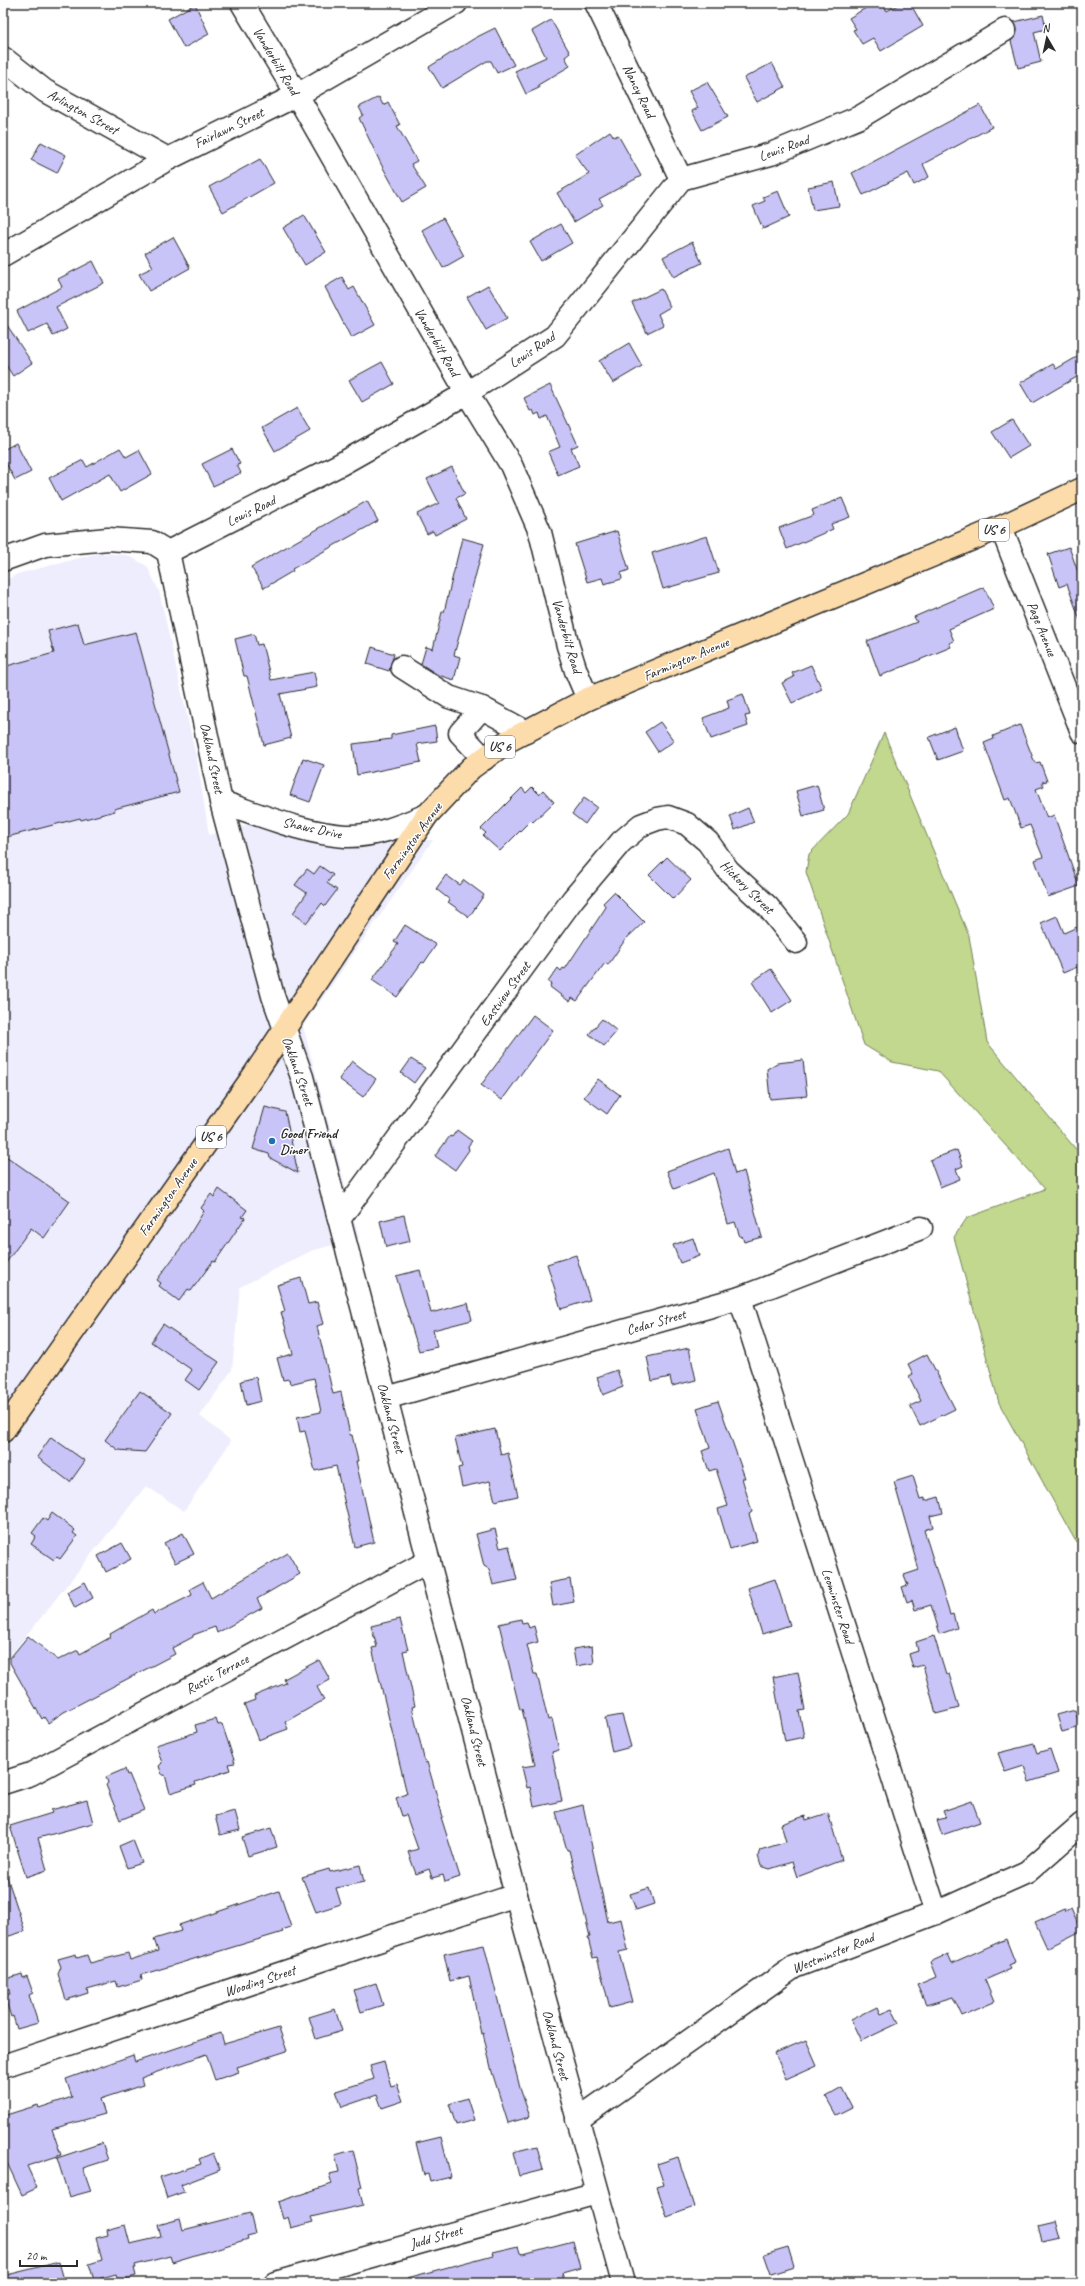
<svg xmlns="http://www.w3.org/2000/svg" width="1085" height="2286" font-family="Caveat,sans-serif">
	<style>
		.built { fill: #eeedfd }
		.green { fill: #c1d88e; stroke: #76825c }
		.building { fill: #c8c4f7; stroke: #2b2b2b }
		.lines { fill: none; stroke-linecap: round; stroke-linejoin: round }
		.minor-casing { stroke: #2b2b2b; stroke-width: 25 }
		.highway-casing { stroke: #2b2b2b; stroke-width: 25 }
		.minor { stroke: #fff; stroke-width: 22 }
		.highway { stroke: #fddcac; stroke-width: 22 }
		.poi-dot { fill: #1f6fb2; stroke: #fff; stroke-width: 1.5 }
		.labels { text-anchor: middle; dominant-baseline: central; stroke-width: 3; stroke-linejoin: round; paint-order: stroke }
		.shield { fill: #fff; stroke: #6b6b6b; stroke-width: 1 }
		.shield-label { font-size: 13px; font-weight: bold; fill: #2b2b2b }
		.street-label { font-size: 14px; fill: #2b2b2b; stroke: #fff }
		.poi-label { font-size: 14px; font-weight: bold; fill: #2b2b2b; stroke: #fff; text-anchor: start }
	</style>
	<rect width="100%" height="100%" fill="#fff"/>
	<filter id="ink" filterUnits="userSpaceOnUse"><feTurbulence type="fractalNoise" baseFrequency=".025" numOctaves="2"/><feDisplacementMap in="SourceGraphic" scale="8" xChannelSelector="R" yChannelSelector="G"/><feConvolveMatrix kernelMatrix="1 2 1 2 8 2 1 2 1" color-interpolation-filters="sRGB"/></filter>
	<g filter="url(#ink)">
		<!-- built -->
		<polygon class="built" points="99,553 127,555 147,566 159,591 198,765 209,835 250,824 288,835 386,841 433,840 303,1026 359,1238 311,1251 240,1287 232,1370 200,1416 231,1441 184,1511 146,1486 3,1665 3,582 17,574"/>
		<!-- green -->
		<polygon class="green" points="884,733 969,936 987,1042 1079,1153 1082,1163 1082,1541 1076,1542 999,1403 954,1237 967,1218 1045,1189 938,1071 892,1062 864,1045 806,872 809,854 848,814"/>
		<!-- building -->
		<g class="building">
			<polygon points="874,3 882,3 887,11 901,3 910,3 923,26 881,51 873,38 862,44 853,30 856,29 849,18"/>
			<polygon points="195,4 209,34 184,48 168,19"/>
			<polygon points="1043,15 1046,29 1034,32 1041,62 1018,68 1011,41 1016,36 1017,30 1014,22"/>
			<polygon points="551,20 570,53 565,57 570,66 538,85 539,88 526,94 515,71 546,57 532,31"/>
			<polygon points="495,28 514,65 497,73 491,61 487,61 442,88 429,67 475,38"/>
			<polygon points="772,63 785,87 757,102 744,78"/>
			<polygon points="707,82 728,117 702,130 692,111 698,108 689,91"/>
			<polygon points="379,97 383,105 388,102 400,125 397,126 417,161 411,164 426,188 402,202 381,164 359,118 363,115 359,107"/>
			<polygon points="980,105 992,127 923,164 929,177 914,185 908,173 863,195 852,173"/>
			<polygon points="610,131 614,137 618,135 641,176 599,199 603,205 574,222 557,193 589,174 575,155"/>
			<polygon points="41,142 66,155 57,173 31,160"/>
			<polygon points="260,159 274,183 223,212 209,187"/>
			<polygon points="834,182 839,206 813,210 808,187"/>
			<polygon points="778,191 789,217 763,229 753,206 765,201 763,197"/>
			<polygon points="304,215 326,252 305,265 283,228"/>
			<polygon points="443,218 464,256 443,268 422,230"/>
			<polygon points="561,224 572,243 541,261 530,242"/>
			<polygon points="173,237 190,268 149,291 139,274 153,267 145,253"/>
			<polygon points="692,242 702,263 673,277 663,257"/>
			<polygon points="93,261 104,283 56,307 67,329 53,336 47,324 28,333 17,311 62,287 58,279"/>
			<polygon points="342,277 349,290 354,287 375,325 351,338 325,287"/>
			<polygon points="488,285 507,318 486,330 467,297"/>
			<polygon points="661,289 670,307 658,314 663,325 647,333 632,303"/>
			<polygon points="3,319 32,363 13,376 3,361"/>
			<polygon points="629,343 642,366 613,383 599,361"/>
			<polygon points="1082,354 1082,374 1032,403 1020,383 1053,364 1056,369"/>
			<polygon points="382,362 394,384 362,402 349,380"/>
			<polygon points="550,385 578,445 571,448 579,466 558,475 548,452 560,447 547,416 541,419 539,413 535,415 533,410 530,411 524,398"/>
			<polygon points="297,408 310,431 275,451 262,428"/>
			<polygon points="1012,420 1029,446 1009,458 992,432"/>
			<polygon points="16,443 31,472 15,480 7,465 3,468 3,450"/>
			<polygon points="120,448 126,457 139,450 152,474 120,492 110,474 61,501 49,478 83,460 87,467"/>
			<polygon points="232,449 240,464 237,465 241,473 213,486 202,464"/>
			<polygon points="452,467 465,494 456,498 466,519 435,535 433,531 427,534 417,514 439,503 427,479"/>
			<polygon points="842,498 850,517 831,524 833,529 787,549 779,528 814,515 812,510"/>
			<polygon points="367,501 378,521 292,569 293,571 264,588 251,567"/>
			<polygon points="617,531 629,570 621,573 622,579 604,584 602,578 587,582 575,544"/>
			<polygon points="707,536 719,573 663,589 652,553"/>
			<polygon points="462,538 484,544 454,655 460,657 454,680 438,675 421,664 426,647 433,649 442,612 444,612"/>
			<polygon points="1069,547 1082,583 1082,619 1080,620 1067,584 1059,587 1048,554"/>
			<polygon points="984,587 994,609 949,629 954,641 949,643 951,647 880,676 867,641 917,622 914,617"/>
			<polygon points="78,623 84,645 136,632 179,792 114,809 115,811 81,820 80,818 3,838 3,667 54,653 48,631"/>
			<polygon points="254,634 257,645 262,644 271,680 314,672 317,687 280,694 291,738 264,745 247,676 244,676 235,639"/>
			<polygon points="372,647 394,654 389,671 367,664"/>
			<polygon points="811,665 822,689 792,703 782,683 794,677 792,673"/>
			<polygon points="743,694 750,715 745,716 748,726 711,739 703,718 729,708 727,700"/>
			<polygon points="660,722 674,741 658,752 645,732"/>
			<polygon points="1020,725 1035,763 1040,762 1047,781 1042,782 1044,786 1036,789 1047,818 1054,815 1079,886 1048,897 1035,860 1043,857 1030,825 1021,828 1010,798 1005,800 984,743 994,739 993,736"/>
			<polygon points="435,726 437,741 417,744 421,762 357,775 353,744 391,739 391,735"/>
			<polygon points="955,727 963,751 938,760 929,737"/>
			<polygon points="303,758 324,765 310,802 290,795"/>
			<polygon points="817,785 824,810 803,816 796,791"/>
			<polygon points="532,787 539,794 543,790 554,802 533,822 531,820 500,851 483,836 486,833 481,829 522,788 526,793"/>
			<polygon points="584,798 597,807 585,824 572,814"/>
			<polygon points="748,808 754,822 735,830 730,816"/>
			<polygon points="667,857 691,880 673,899 649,875"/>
			<polygon points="320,866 333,875 327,883 337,890 325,906 322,903 307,923 293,913 307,893 295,885 307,869 314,874"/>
			<polygon points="446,875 460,885 464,880 484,895 469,917 448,902 450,900 436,889"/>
			<polygon points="614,892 644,922 625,940 608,965 605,963 577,1001 572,998 570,1002 550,987 551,984 548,982 558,968 561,971 563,968 565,969 606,907 603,903"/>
			<polygon points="1057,916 1064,933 1077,927 1082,938 1082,965 1063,973 1041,923"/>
			<polygon points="405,925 436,945 424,963 422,962 397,997 372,980 398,944 394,942"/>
			<polygon points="771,969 792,1000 772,1013 752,982"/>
			<polygon points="533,1015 553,1030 502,1100 481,1085"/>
			<polygon points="602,1019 617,1031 604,1046 589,1034"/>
			<polygon points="411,1059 425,1068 414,1083 401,1073"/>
			<polygon points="803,1060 807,1096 770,1099 767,1069 777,1063"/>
			<polygon points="352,1061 376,1079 363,1097 339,1079"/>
			<polygon points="598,1079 620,1095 607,1114 584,1097"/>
			<polygon points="265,1107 285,1112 298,1173 270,1158 269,1154 253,1149"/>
			<polygon points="457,1130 472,1141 468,1146 469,1150 455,1170 435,1156 450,1136 452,1137"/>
			<polygon points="728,1148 735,1174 744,1171 762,1237 744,1242 742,1236 740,1237 735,1222 728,1224 714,1173 674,1189 667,1171"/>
			<polygon points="957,1150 963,1166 956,1169 960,1179 940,1187 930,1160"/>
			<polygon points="3,1154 70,1201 44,1238 31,1228 3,1267"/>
			<polygon points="219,1189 247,1210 242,1217 245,1218 215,1262 213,1261 191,1291 188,1289 179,1301 159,1286 161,1283 157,1280 185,1242 204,1211 201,1208 211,1194 214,1197"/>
			<polygon points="404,1215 410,1241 386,1247 380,1221"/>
			<polygon points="693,1238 699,1256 680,1263 673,1245"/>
			<polygon points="576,1255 590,1300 561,1309 547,1264"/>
			<polygon points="420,1270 431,1313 468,1303 472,1320 433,1330 437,1347 419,1351 396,1276"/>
			<polygon points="301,1278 308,1304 317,1302 323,1324 317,1326 333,1394 341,1392 350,1435 352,1435 358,1461 356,1461 374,1542 355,1547 336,1466 315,1471 305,1431 300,1432 297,1417 321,1412 314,1378 290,1384 289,1379 283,1380 277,1358 293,1354 281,1312 285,1311 277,1285"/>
			<polygon points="163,1324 219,1362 199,1390 185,1380 192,1370 151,1342"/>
			<polygon points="689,1348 696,1380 672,1386 670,1377 652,1381 647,1357"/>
			<polygon points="927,1354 955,1409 920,1426 910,1406 921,1401 909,1376 913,1374 908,1364"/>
			<polygon points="617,1370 623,1387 603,1395 597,1377"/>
			<polygon points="256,1377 261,1401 246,1405 241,1381"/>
			<polygon points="140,1391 172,1413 145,1452 118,1450 105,1440"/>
			<polygon points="718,1401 745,1478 742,1478 752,1512 749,1514 757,1541 730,1549 718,1509 728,1506 716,1469 709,1471 702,1451 710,1448 697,1408"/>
			<polygon points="495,1429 501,1455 508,1453 518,1496 495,1501 490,1481 462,1487 458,1468 462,1467 455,1438"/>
			<polygon points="51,1437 85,1461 70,1482 37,1457"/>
			<polygon points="913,1476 920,1499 925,1498 925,1501 939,1497 943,1513 930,1516 933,1527 924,1530 950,1615 953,1614 957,1628 940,1634 931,1605 915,1610 912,1600 907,1602 902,1587 908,1585 904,1575 919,1570 894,1482"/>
			<polygon points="52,1513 75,1530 73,1533 77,1536 60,1559 57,1557 54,1560 31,1544 36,1536 32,1533 43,1518 47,1521"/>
			<polygon points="495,1529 500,1548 509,1546 517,1580 493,1585 489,1569 484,1566 476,1534"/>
			<polygon points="183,1533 194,1554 175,1563 164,1543"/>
			<polygon points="122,1543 131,1559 106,1572 98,1556"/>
			<polygon points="288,1553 300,1574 257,1599 262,1608 217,1633 215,1627 193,1635 193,1637 172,1648 175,1654 64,1712 48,1723 44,1717 42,1719 10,1663 10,1658 28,1636 58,1660 78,1650 80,1654 111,1637 110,1634 152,1610 154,1614 192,1595 190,1589 203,1582 211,1598"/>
			<polygon points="570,1579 574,1602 553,1606 549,1583"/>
			<polygon points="775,1579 790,1625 762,1634 748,1588"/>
			<polygon points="85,1582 93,1598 75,1608 67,1592"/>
			<polygon points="400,1619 408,1650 403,1651 415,1706 412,1707 425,1763 427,1762 443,1817 441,1817 460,1877 445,1882 443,1875 432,1878 429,1869 416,1874 408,1852 418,1849 406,1815 402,1816 396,1798 407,1794 372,1648 377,1647 371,1626"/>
			<polygon points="521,1619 522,1623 527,1622 529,1628 534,1626 538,1642 527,1645 534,1674 537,1674 548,1720 552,1719 559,1750 552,1752 562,1801 534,1807 530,1787 527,1788 522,1767 535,1765 522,1709 520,1710 499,1624"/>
			<polygon points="934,1636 946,1675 949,1674 959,1708 936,1714 923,1665 913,1668 909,1654 918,1651 916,1642"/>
			<polygon points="592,1646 594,1663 576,1666 573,1649"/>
			<polygon points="319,1660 330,1680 317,1687 324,1700 285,1722 288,1729 258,1740 244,1704 255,1700 254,1696 286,1683 284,1679"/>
			<polygon points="798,1672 805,1710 799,1711 804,1737 785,1741 773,1677"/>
			<polygon points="1075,1710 1080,1727 1062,1732 1057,1715"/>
			<polygon points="622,1715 631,1747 612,1752 605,1718"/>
			<polygon points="216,1719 218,1725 222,1724 235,1763 228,1764 230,1770 195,1782 196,1785 170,1793 165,1775 162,1775 159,1766 162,1763 156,1745 197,1732 195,1725"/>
			<polygon points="1034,1744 1037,1753 1050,1749 1058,1773 1029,1782 1024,1766 1005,1772 998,1753"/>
			<polygon points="125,1769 127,1775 129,1774 144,1810 120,1820 106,1785 108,1783 106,1777"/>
			<polygon points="87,1800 93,1823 38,1838 47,1870 26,1877 10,1826 52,1813 51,1810"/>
			<polygon points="972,1801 980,1822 942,1835 937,1820 946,1818 943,1811"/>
			<polygon points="583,1805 608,1922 621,1919 628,1950 619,1952 632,2002 610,2008 597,1957 593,1958 588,1938 590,1937 569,1850 567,1850 556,1812"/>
			<polygon points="235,1811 240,1830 220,1835 215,1816"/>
			<polygon points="828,1813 842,1860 797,1877 792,1862 770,1869 761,1866 758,1856 760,1850 786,1842 781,1824 805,1816 806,1820"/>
			<polygon points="271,1828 277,1847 248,1856 242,1837"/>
			<polygon points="133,1840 142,1863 127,1868 119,1846"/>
			<polygon points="360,1865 364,1882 336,1888 341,1904 316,1912 302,1877 329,1869 330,1872"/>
			<polygon points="6,1874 25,1931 6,1937 3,1926 3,1875"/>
			<polygon points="649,1888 654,1904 636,1910 630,1894"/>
			<polygon points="279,1891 291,1927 282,1930 283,1932 141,1975 142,1980 125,1985 118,1987 116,1981 87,1989 88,1993 66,2000 58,1974 61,1967 58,1959 76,1954 77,1958 87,1955 90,1963 128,1953 130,1960 158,1951 154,1939 181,1931 179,1925"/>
			<polygon points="1064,1909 1065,1912 1071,1909 1081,1931 1047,1948 1035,1922"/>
			<polygon points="1006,1939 1015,1962 1008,1965 1010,1969 985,1980 994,2002 962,2016 953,1997 926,2005 917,1985 936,1977 930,1962 948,1954 952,1963"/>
			<polygon points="484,1945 520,2088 530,2117 508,2123 492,2072 483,2033 481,2034 469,1976 450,1981 444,1954"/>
			<polygon points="22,1974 23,1978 27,1976 33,1993 29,1995 38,2023 17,2029 13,2016 11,2017 4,1995 10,1994 6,1979"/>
			<polygon points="376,1983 383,2005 361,2012 354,1990"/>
			<polygon points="877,2007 880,2014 892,2009 899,2023 861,2041 851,2020"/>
			<polygon points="335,2009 342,2031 316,2039 309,2017"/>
			<polygon points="279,2028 287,2051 237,2067 239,2072 215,2080 206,2054 141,2078 143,2085 100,2099 105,2114 52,2129 61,2155 27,2166 37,2188 22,2195 3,2154 3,2116 38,2105 39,2108 72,2097 66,2079 133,2055 135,2062 221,2033 224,2044"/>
			<polygon points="806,2040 817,2065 786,2079 775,2053"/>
			<polygon points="384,2062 391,2086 397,2084 403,2101 382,2108 377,2095 342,2107 336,2091 374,2079 370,2066"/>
			<polygon points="842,2088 852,2107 836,2115 826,2097"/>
			<polygon points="467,2098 474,2120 456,2125 449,2104"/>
			<polygon points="441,2137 451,2177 430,2182 428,2174 424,2175 416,2143"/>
			<polygon points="102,2143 108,2160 83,2168 91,2191 69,2197 57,2158"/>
			<polygon points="537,2146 543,2170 519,2176 513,2152"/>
			<polygon points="353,2150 362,2187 359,2188 363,2205 311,2217 313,2222 291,2228 288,2217 283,2219 278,2202 332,2184 329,2174 339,2172 335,2155"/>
			<polygon points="213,2153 220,2170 181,2185 184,2192 167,2198 160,2177 201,2164 199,2159"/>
			<polygon points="678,2157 694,2207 667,2217 657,2187 664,2185 657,2164"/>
			<polygon points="250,2213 255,2234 247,2236 248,2239 172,2262 170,2256 135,2265 136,2268 134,2268 136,2276 118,2281 116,2274 94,2280 89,2264 102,2260 96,2238 108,2235 107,2230 125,2225 130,2244 161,2237 158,2225 180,2219 183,2230"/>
			<polygon points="1055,2220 1060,2238 1042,2242 1038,2224"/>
			<polygon points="573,2241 580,2268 562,2273 565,2283 408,2283 407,2278 493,2255 492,2252 518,2246 520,2253 523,2254"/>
			<polygon points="788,2247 794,2267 771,2274 764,2254"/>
			<polygon points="59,2262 65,2283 3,2283 3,2276"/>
		</g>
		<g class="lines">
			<!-- minor casing -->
			<g class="minor-casing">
				<g id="minor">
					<polyline points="242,3 297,95 467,393 511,465 540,532 568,646 576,671 588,699"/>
					<polyline points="596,3 681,179"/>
					<polyline points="3,58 45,91 168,159"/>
					<polyline points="3,255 168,159 297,95 456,3"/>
					<polyline points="1001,527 1082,732"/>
					<polyline points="168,552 221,802 273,996 302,1077 516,1895 623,2283"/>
					<polyline points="168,552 341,464 467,393 555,336 681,179 771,154 860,117 1005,30"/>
					<polyline points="3,560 45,545 108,539 152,542 168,552"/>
					<polyline points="402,667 449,697 482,708 526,732"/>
					<polyline points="482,708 460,733 484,759"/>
					<path d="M221 802C261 815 303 833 345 836 374 837 401 826 427 815"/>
					<polyline points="340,1218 573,899 621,842 641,825 657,819 668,817 687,824 708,842 728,870 768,907 796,942"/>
					<polyline points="740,1298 936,1913"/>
					<polyline points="386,1398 740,1298 921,1228"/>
					<polyline points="3,1783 31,1774 429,1561"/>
					<polyline points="3,2066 516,1895"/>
					<polyline points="577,2120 794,1967 936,1913 1027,1872 1082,1824"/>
					<polyline points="275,2283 597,2193"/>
				</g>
			</g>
			<!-- highway casing -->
			<g class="highway-casing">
				<polyline id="highway" points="3,1431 252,1078 427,815 471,768 508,741 588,699 1001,527 1082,489"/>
			</g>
			<!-- minor -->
			<use href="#minor" class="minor"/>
			<!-- highway -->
			<use href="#highway" class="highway"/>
		</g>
	</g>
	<!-- markers -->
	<circle class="poi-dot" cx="272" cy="1141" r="4"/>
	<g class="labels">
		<!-- shield labels -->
		<g class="shield">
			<rect x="979" y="519" width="30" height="22" rx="3"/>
			<rect x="485" y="736" width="30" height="22" rx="3"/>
			<rect x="196" y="1126" width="30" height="22" rx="3"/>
		</g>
		<g class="shield-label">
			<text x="994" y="530">US 6</text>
			<text x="500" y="747">US 6</text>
			<text x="211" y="1137">US 6</text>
		</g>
		<!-- street labels -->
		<g class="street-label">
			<text transform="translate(276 61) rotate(59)">Vanderbilt Road</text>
			<text transform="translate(639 91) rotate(64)">Nancy Road</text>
			<text transform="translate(83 112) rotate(29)">Arlington Street</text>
			<text transform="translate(229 128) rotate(-26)">Fairlawn Street</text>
			<text transform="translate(784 148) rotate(-20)">Lewis Road</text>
			<text transform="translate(437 342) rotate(60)">Vanderbilt Road</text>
			<text transform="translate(532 350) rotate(-34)">Lewis Road</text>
			<text transform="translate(251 511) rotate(-26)">Lewis Road</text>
			<text transform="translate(1042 629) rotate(68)">Page Avenue</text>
			<text transform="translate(567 636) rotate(74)">Vanderbilt Road</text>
			<text transform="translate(686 659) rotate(-23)">Farmington Avenue</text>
			<text transform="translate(212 758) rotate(78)">Oakland Street</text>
			<text transform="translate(312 828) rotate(12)">Shaws Drive</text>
			<text transform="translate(412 841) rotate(-54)">Farmington Avenue</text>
			<text transform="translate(747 887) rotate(45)">Hickory Street</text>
			<text transform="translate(505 994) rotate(-54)">Eastview Street</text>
			<text transform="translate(298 1071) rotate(71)">Oakland Street</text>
			<text transform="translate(168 1197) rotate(-55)">Farmington Avenue</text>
			<text transform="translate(656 1322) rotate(-16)">Cedar Street</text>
			<text transform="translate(391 1418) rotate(75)">Oakland Street</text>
			<text transform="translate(838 1606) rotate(72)">Leominster Road</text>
			<text transform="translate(217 1674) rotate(-28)">Rustic Terrace</text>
			<text transform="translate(474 1731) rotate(76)">Oakland Street</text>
			<text transform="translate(833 1953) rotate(-22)">Westminster Road</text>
			<text transform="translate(260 1981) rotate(-18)">Wooding Street</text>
			<text transform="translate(556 2045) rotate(75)">Oakland Street</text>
			<text transform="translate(436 2237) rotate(-16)">Judd Street</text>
		</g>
		<!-- poi labels -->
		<g class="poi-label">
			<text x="280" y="1133">Good Friend<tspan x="280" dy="16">Diner</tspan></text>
		</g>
	</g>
	<!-- margin -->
	<rect width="1085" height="2286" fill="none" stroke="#fff" stroke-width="16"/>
	<rect x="8" y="8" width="1069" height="2270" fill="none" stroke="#2b2b2b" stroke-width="1.5" filter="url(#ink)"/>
	<!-- north arrow -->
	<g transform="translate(1047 38) rotate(351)" stroke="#ffffff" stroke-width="3" paint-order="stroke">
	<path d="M0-3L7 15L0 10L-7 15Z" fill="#2b2b2b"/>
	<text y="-6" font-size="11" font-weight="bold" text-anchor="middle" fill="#2b2b2b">N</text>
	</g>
	<!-- scale -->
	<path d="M20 2260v6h57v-6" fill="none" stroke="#2b2b2b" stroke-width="2"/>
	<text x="26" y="2260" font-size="12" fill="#2b2b2b" stroke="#ffffff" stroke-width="3" paint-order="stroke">20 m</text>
</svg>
